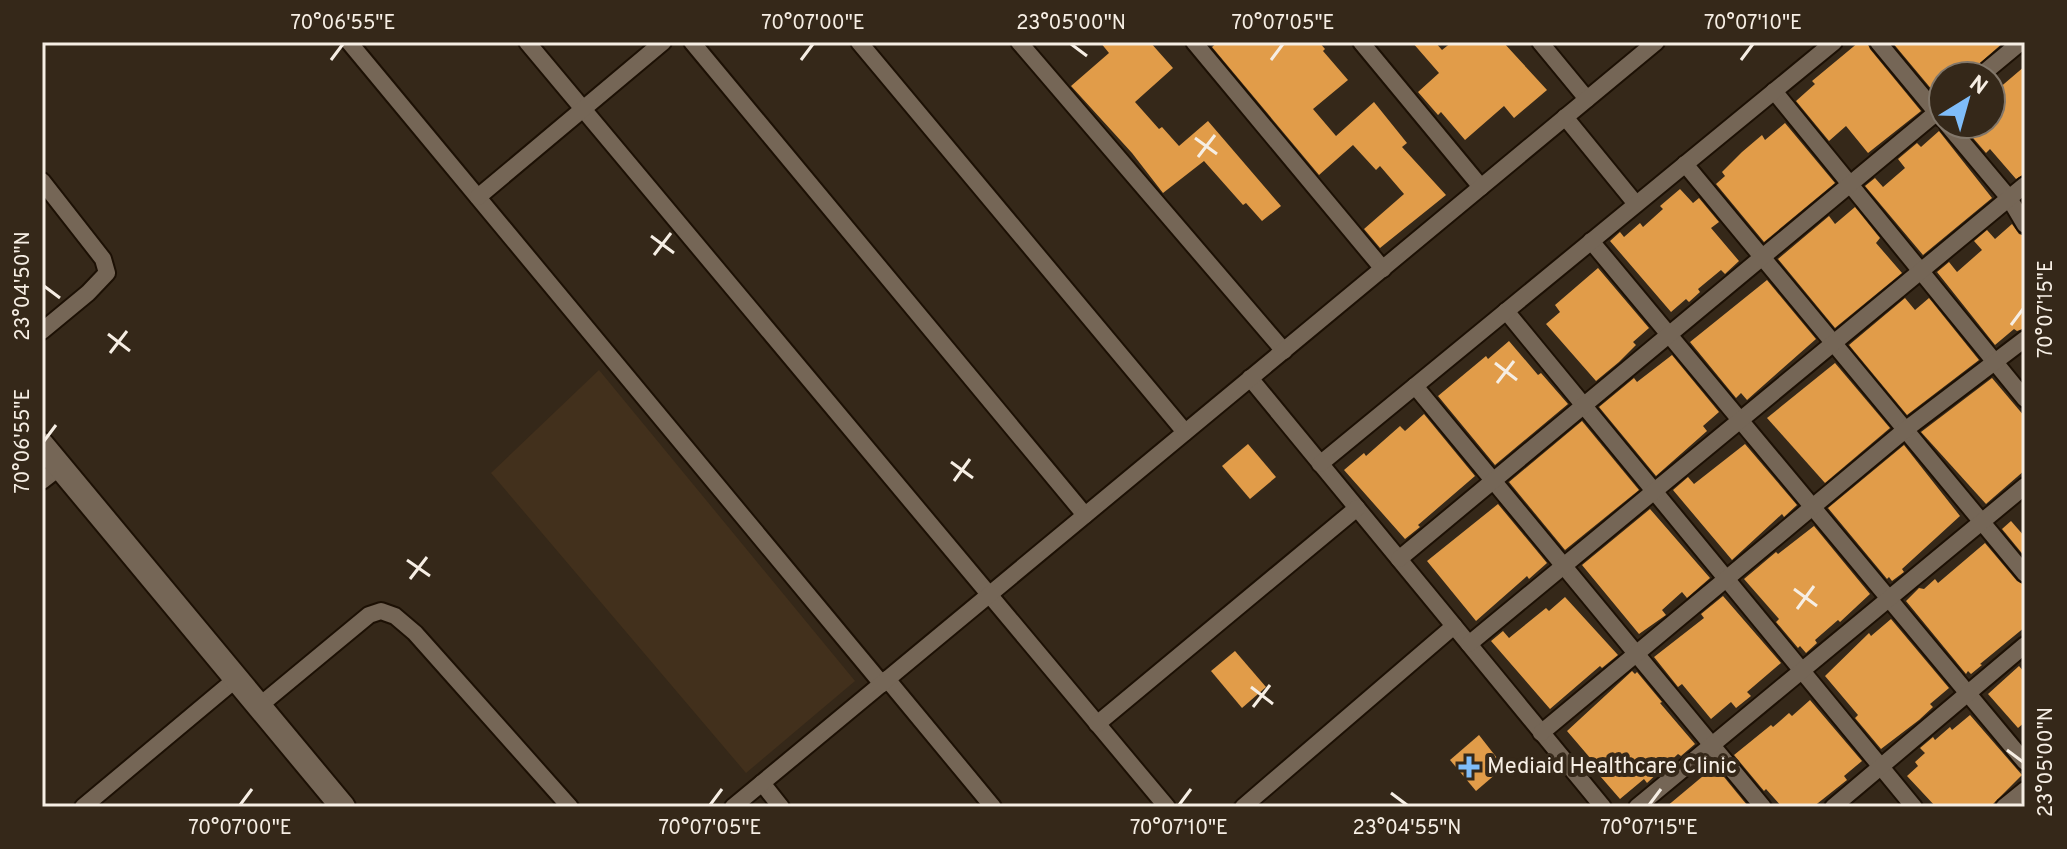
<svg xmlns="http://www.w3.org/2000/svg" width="2067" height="849" font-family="Overpass,sans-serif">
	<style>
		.built { fill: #42301c }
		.building { fill: #e19c49 }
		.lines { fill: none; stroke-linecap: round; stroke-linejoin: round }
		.street-casing { stroke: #1c1004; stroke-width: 20 }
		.secondary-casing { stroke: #1c1004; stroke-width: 28 }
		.street { stroke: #756656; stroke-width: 16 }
		.secondary { stroke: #756656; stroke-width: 24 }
		.ticks { fill: none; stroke: #f6eee4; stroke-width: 3 }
		.poi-dot { fill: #7fbdfa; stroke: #352819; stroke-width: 3 }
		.labels { text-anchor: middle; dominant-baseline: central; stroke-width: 8; stroke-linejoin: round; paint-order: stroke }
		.poi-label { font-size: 22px; fill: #f6eee4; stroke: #352819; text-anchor: start }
		.neatline { fill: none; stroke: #f6eee4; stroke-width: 3 }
		.ticks-label { font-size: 20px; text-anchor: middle; fill: #f6eee4 }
	</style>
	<rect width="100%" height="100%" fill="#352819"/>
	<!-- built -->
	<polygon class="built" points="599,370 855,681 746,773 491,473"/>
	<!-- building -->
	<g class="building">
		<polygon points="1100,42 1150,42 1173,68 1135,102 1159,129 1162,127 1179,146 1208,121 1281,206 1262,221 1246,203 1243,205 1204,161 1163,193 1132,153 1071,86 1109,53"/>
		<polygon points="1218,42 1319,42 1325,49 1323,51 1348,80 1313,109 1336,136 1374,102 1407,143 1402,147 1446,195 1380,248 1364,229 1404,194 1380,166 1376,170 1353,145 1319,175 1212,47"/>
		<polygon points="1412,42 1435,42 1442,50 1452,42 1503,42 1547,90 1514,118 1504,106 1465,140 1441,112 1438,115 1418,92 1439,73"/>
		<polygon points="1859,42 1867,42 1870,49 1921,111 1868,153 1846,126 1829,141 1796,101 1815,84 1812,81"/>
		<polygon points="1892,42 2004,42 1965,76 1943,76 1943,92 1938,97"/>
		<polygon points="2025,66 2025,174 2016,179 1990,149 1986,153 1961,124 1991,124 1991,95"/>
		<polygon points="1785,123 1835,183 1764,242 1716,184 1725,176 1722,172 1742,152 1762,135 1765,140"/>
		<polygon points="1939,131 1992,198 1923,255 1865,186 1875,178 1883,187 1905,168 1898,159 1917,143 1921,147"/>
		<polygon points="1680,189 1693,203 1699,198 1719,222 1711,228 1739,261 1725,274 1721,270 1698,289 1700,292 1689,302 1686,299 1671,312 1610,241 1620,232 1624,237 1640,223 1643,227 1663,209 1660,206"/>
		<polygon points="1855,207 1880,238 1876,243 1902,273 1835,328 1778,259 1829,216 1835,224"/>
		<polygon points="2012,224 2019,234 2025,236 2025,328 2017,331 2014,329 1995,345 1937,272 1949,262 1957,272 1982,250 1974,241 1987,230 1995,239"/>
		<polygon points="1598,268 1649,328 1633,342 1636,345 1619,362 1596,381 1546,324 1560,312 1555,305"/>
		<polygon points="1767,280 1816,339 1747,400 1741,393 1736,398 1690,342"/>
		<polygon points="1905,298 1915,310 1929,298 1979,360 1907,415 1849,345"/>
		<polygon points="1509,341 1538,375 1541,373 1568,404 1495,465 1438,396 1486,356 1488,359"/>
		<polygon points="1672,355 1719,412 1703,426 1707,431 1656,476 1599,407 1634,378 1637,382"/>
		<polygon points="1835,363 1890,428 1825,483 1767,418"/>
		<polygon points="1992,378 2025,417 2025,470 1986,504 1921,432"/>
		<polygon points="1424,414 1475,476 1418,525 1420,527 1405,539 1344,470 1364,453 1366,456 1400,426 1405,431"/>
		<polygon points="1582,421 1639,490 1565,550 1509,482"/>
		<polygon points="1248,444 1276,477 1250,499 1222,466"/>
		<polygon points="1745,444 1797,505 1784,517 1782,514 1732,560 1673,490 1688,477 1694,484"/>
		<polygon points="1904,445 1960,516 1902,569 1904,572 1892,581 1889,577 1887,579 1828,508"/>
		<polygon points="1498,504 1547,563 1529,579 1527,576 1476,621 1427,561"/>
		<polygon points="1650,509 1710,578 1687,598 1682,592 1662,610 1666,615 1639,634 1582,565"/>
		<polygon points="2011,521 2025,537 2025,557 2002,529"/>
		<polygon points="1814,526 1870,594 1840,622 1838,620 1815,640 1817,643 1806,653 1800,646 1798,648 1776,622 1779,619 1744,579 1776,552 1778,554"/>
		<polygon points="1985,543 2017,581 2025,585 2025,627 1980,664 1982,665 1971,674 1968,671 1966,674 1906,601 1919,588 1924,589 1935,579 1938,583"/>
		<polygon points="1723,596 1781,663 1747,692 1751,696 1736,708 1731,702 1711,719 1682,684 1678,687 1654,657 1704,618 1701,614"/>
		<polygon points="1565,597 1618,655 1602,668 1600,666 1550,709 1491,641 1503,631 1509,638 1546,608 1549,611"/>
		<polygon points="1891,619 1949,688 1930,704 1933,707 1919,720 1881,749 1855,718 1858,715 1825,676 1869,633 1871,636"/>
		<polygon points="1235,651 1266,687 1242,708 1211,671"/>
		<polygon points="2019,666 2025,673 2025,722 2018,728 1988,694"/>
		<polygon points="1632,671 1635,674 1637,672 1662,702 1660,703 1695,744 1681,756 1678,754 1647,783 1644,779 1620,799 1594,769 1597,766 1567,731"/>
		<polygon points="1810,700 1862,761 1844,776 1847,780 1813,807 1782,807 1766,789 1764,791 1734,755 1771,725 1773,727 1789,713 1792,716"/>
		<polygon points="1970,715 2022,775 1990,807 1936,807 1907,776 1918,766 1915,762 1925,753 1920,748 1933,737 1935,740 1950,727 1952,730"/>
		<polygon points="1479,735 1504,767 1476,791 1450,760"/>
		<polygon points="1715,766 1747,805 1745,807 1666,807"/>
	</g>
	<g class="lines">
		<!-- street casing -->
		<g class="street-casing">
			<g id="street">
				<polyline points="349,42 882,684"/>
				<polyline points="527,42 1167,807"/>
				<polyline points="692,42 1085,515"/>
				<polyline points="859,42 1185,432"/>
				<polyline points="1019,42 1284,351"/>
				<polyline points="1194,42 1383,269"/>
				<polyline points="1361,42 1481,187"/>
				<polyline points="1540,42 1587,99"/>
				<polyline points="1878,42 1941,118"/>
				<polyline points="1980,76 2021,42"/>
				<polyline points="1774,91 2025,399"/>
				<polyline points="1565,117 1636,204"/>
				<polyline points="1947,124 2009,198 2025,225"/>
				<polyline points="1685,164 2025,574"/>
				<polyline points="42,181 103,259 107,273 88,293 42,331"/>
				<polyline points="478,197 663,42"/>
				<polyline points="1591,241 2025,762"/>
				<polyline points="1506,311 1914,807"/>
				<polyline points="1250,378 1603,807"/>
				<polyline points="1415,386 1763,807"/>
				<polyline points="1320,464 1834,42"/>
				<polyline points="42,481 60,467"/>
				<polyline points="1399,559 1943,107"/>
				<polyline points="1469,644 2025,185"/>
				<polyline points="887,679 993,807"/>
				<polyline points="259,706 369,615 381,611 395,616 415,633 570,807"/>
				<polyline points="1097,724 1357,508"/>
				<polyline points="1541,733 1905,430 2025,339"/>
				<polyline points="762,783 781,807"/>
				<polyline points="83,807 236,679"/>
				<polyline points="733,807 1656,42"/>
				<polyline points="1243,807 1454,626"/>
				<polyline points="1637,807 2025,486"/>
				<polyline points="1833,807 2025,645"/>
				<polyline points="2004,807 2025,790"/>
			</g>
		</g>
		<!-- secondary casing -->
		<g class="secondary-casing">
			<polyline id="secondary" points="42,445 343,807"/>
		</g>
		<!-- street -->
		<use href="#street" class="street"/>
		<!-- secondary -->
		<use href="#secondary" class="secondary"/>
	</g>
	<!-- ticks -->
	<path class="ticks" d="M1071 44 1087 56M331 60 343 44M801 60 813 44M1271 60 1283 44M1741 60 1753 44M1195 138 1217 154M1198 157 1215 135M651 236 674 253M654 255 671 233M44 286 60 298M2011 325 2023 309M108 334 130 351M110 353 127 331M1495 363 1517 380M1497 383 1514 361M44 441 56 425M951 462 973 478M954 481 970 459M407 560 430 576M410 579 427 557M1794 589 1817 606M1797 609 1814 586M1251 687 1273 704M1253 707 1270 685M2007 750 2023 762M1391 793 1407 805M240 805 252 789M710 805 722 789M1179 805 1191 789M1649 805 1661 789"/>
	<!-- markers -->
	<path class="poi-dot" d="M1465 755h8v8h8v8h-8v8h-8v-8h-8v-8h8z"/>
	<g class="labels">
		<!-- poi labels -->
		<g class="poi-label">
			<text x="1487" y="767">Mediaid Healthcare Clinic</text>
		</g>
	</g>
	<!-- border -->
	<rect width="2067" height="849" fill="none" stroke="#352819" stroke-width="88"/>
	<!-- north arrow -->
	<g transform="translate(1967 100) rotate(37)"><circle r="38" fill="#352819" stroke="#82776a" stroke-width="2"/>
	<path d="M0-6L14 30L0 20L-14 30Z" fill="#7fbdfa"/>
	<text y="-12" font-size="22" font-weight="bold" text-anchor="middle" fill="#f6eee4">N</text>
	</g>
	<rect x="44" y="44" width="1979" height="761" class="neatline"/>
	<g class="ticks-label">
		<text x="343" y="29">70°06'55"E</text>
		<text x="813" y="29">70°07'00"E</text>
		<text x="1071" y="29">23°05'00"N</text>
		<text x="1283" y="29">70°07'05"E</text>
		<text x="1753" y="29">70°07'10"E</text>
		<text transform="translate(22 286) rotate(-90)" y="7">23°04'50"N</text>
		<text transform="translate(2045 309) rotate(-90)" y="7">70°07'15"E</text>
		<text transform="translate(22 441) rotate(-90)" y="7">70°06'55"E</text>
		<text transform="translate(2045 762) rotate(-90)" y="7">23°05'00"N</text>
		<text x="240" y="834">70°07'00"E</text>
		<text x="710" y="834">70°07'05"E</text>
		<text x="1179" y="834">70°07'10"E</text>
		<text x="1407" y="834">23°04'55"N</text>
		<text x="1649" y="834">70°07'15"E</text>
	</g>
</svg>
